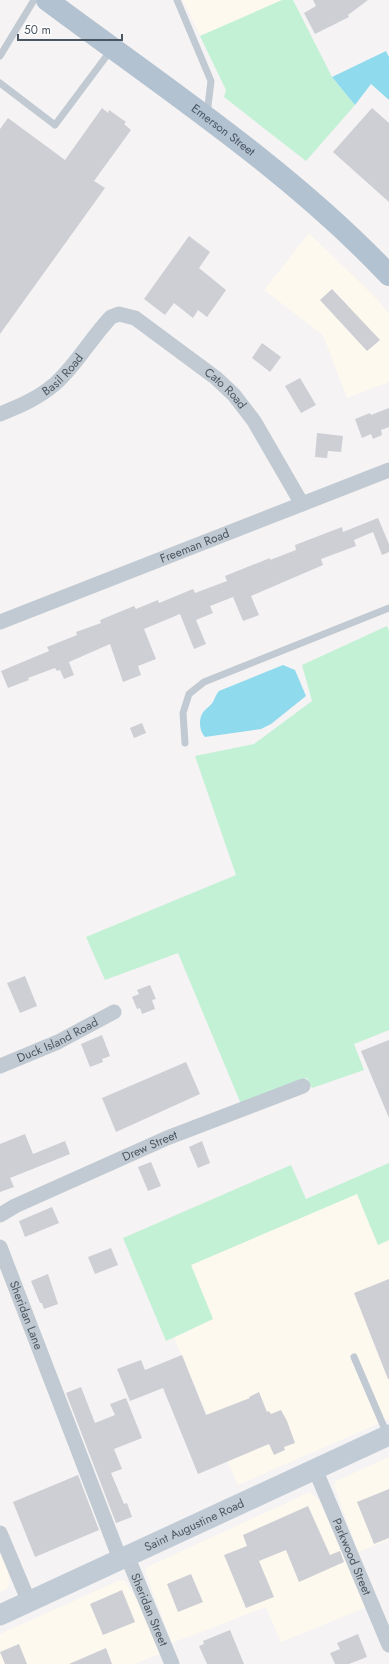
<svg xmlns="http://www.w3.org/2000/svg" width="389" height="1664" font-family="Jost,sans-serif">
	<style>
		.commercial { fill: #fdf9ef }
		.green { fill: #c3f1d5 }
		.water { fill: #90daee }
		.building { fill: #cdcfd5 }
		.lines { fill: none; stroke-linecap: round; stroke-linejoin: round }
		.lane { stroke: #c1cad2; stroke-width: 7 }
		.street { stroke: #c1cad2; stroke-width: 15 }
		.secondary { stroke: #c1cbd6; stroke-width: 21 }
		.primary { stroke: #b3c2d1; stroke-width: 22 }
		.labels { text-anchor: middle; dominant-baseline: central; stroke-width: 4; stroke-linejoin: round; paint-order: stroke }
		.street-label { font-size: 12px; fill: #4a5661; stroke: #fff }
	</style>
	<rect width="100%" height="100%" fill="#f5f3f3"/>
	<!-- commercial -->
	<g class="commercial">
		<polygon points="183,0 282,0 200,36"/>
		<polygon points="309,233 373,295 389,313 389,382 347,398 323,335 264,290"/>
		<polygon points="357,1194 378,1245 389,1240 389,1419 238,1485 174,1338 213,1319 191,1265"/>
		<polygon points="389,1457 389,1540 358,1552 334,1485 336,1481"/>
		<polygon points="310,1492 319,1500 369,1606 281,1642 266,1607 172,1643 145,1571 147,1567"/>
		<polygon points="0,1552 7,1566 10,1583 6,1590 0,1592"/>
		<polygon points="120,1580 125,1581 151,1621 164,1652 135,1664 0,1664 0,1634"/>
	</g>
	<!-- green -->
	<g class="green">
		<polygon points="282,0 293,0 332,77 355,105 306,161 224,97 226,90 200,36"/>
		<polygon points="387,626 389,631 389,1030 354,1044 364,1070 312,1088 307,1078 241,1104 178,953 105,980 86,937 236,875 195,756 254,744 312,701 302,665"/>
		<polygon points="389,1163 389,1240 378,1245 357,1194 191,1265 213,1319 166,1341 123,1238 291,1165 306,1199"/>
	</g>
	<!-- water -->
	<g class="water">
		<polygon points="386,51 389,57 389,100 371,84 355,105 332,77"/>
		<path d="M283 665 295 670 306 696 271 724 261 729 205 737C199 731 198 718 204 711 207 708 211 705 213 702 215 698 216 694 219 691Z"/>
	</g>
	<!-- building -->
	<g class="building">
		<polygon points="313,0 368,0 348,15 349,17 315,34 304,13 316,6"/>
		<polygon points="102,108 108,113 109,110 126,122 124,124 131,130 94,181 105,188 0,334 0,129 8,118 65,160"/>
		<polygon points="372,108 389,123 389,202 333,152"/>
		<polygon points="189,236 210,252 199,268 226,290 207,317 198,310 193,318 174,303 165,315 144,299"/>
		<polygon points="332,289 380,340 367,351 320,300"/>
		<polygon points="262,343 281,357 270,372 252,358"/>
		<polygon points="300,378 316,405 301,413 285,386"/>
		<polygon points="389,408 389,427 381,430 382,435 373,439 371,434 362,438 355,419 370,413 371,415"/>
		<polygon points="317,433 343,436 341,452 328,451 327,458 315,457"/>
		<polygon points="378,518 389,544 389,552 382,555 373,532 354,540 356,546 321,559 323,565 251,596 259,615 243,621 233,597 210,606 213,613 196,620 206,644 194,649 180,614 144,629 156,659 138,666 141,675 123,682 110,644 69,662 74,675 64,679 60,670 57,671 55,668 28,678 29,680 8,688 1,671 49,651 47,647 77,635 76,632 101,623 100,620 134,606 136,609 158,600 159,603 193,589 195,593 227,581 225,576 270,558 270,560 296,550 295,545 342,527 343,532"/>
		<polygon points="142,723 146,733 134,738 130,728"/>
		<polygon points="25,976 37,1006 20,1013 7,983"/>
		<polygon points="150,985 156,999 152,1000 155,1009 142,1014 140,1008 137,1009 132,997 139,994 137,990"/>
		<polygon points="102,1035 110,1056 102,1059 103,1062 90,1067 81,1044"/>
		<polygon points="389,1040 389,1118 361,1051"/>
		<polygon points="186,1062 200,1094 116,1132 102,1098"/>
		<polygon points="25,1134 33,1154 65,1141 70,1154 10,1178 14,1187 0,1192 0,1144"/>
		<polygon points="202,1141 210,1163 198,1168 189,1147"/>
		<polygon points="151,1162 161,1186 148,1191 138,1167"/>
		<polygon points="52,1207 59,1223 25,1237 19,1221"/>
		<polygon points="111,1248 118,1265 95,1274 88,1257"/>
		<polygon points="48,1274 58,1304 44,1309 42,1303 40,1303 31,1281"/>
		<polygon points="389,1279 389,1379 388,1379 354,1293"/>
		<polygon points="182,1355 206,1415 250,1398 249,1397 259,1392 267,1412 269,1411 271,1414 281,1410 287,1421 295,1443 284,1447 285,1450 274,1455 269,1444 198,1474 163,1388 130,1401 117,1369 141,1360 145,1370"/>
		<polygon points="81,1387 95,1423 115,1415 110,1404 126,1398 142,1438 114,1449 122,1469 111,1473 124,1504 127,1503 132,1517 116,1523 66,1393"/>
		<polygon points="78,1475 99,1530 35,1557 13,1502"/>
		<polygon points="389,1489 389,1538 374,1544 357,1502"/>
		<polygon points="308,1506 330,1555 340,1551 344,1562 299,1582 286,1550 259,1561 274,1597 246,1608 224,1555 247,1546 243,1535"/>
		<polygon points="191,1574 203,1602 178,1612 167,1584"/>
		<polygon points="122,1590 135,1622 103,1635 90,1604"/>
		<polygon points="230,1630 244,1664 207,1664 199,1646 204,1644 203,1641"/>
		<polygon points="358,1634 367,1657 349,1664 335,1664 330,1653 340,1649 337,1643"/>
		<polygon points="19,1644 27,1664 5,1664 0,1652"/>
		<polygon points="106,1648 112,1664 69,1664"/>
	</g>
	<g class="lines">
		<!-- lane -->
		<g class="lane">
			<polyline points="177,0 211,81 207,114"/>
			<polyline points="0,56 34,0"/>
			<polyline points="0,83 55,125 111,50"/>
			<polyline points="185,743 183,713 189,694 204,682 389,608"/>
			<polyline points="354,1357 387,1434"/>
		</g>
		<!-- street -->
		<g class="street">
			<path id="s1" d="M0 414C20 406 39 398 56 383 77 364 91 338 111 317L119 314 135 318 216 378 234 395 254 421 302 504"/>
			<path id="s2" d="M0 622 389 470"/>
			<path id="s3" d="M0 1066 58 1042 114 1012"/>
			<path id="s4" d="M0 1215 15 1206 167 1138 303 1086"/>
			<path id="s5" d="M0 1247 120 1559"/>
			<path id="s6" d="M315 1469 389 1645"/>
			<polyline points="0,1533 29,1602"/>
			<path id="s7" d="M127 1556 172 1664"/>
		</g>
		<!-- secondary -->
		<path class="secondary" id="s8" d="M0 1615 389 1435"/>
		<!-- primary -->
		<path class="primary" id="s9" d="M47 0C162 86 290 170 389 275"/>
	</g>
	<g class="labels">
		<!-- street labels -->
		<g class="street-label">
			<text stroke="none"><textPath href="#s9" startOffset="219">Emerson Street</textPath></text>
			<text stroke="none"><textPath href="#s1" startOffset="75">Basil Road</textPath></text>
			<text stroke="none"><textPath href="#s1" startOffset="290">Cato Road</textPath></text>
			<text stroke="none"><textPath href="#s2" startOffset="209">Freeman Road</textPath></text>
			<text stroke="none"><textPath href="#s3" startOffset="63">Duck Island Road</textPath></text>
			<text stroke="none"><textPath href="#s4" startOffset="165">Drew Street</textPath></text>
			<text stroke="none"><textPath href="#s5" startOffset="73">Sheridan Lane</textPath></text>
			<text stroke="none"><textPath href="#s8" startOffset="214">Saint Augustine Road</textPath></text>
			<text stroke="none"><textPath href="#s6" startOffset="95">Parkwood Street</textPath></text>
			<text stroke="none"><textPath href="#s7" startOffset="58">Sheridan Street</textPath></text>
		</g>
	</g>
	<!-- scale -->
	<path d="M18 34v6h104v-6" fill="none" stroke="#4a5661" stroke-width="2"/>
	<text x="24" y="34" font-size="12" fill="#4a5661" stroke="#ffffff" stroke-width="3" paint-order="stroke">50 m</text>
</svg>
